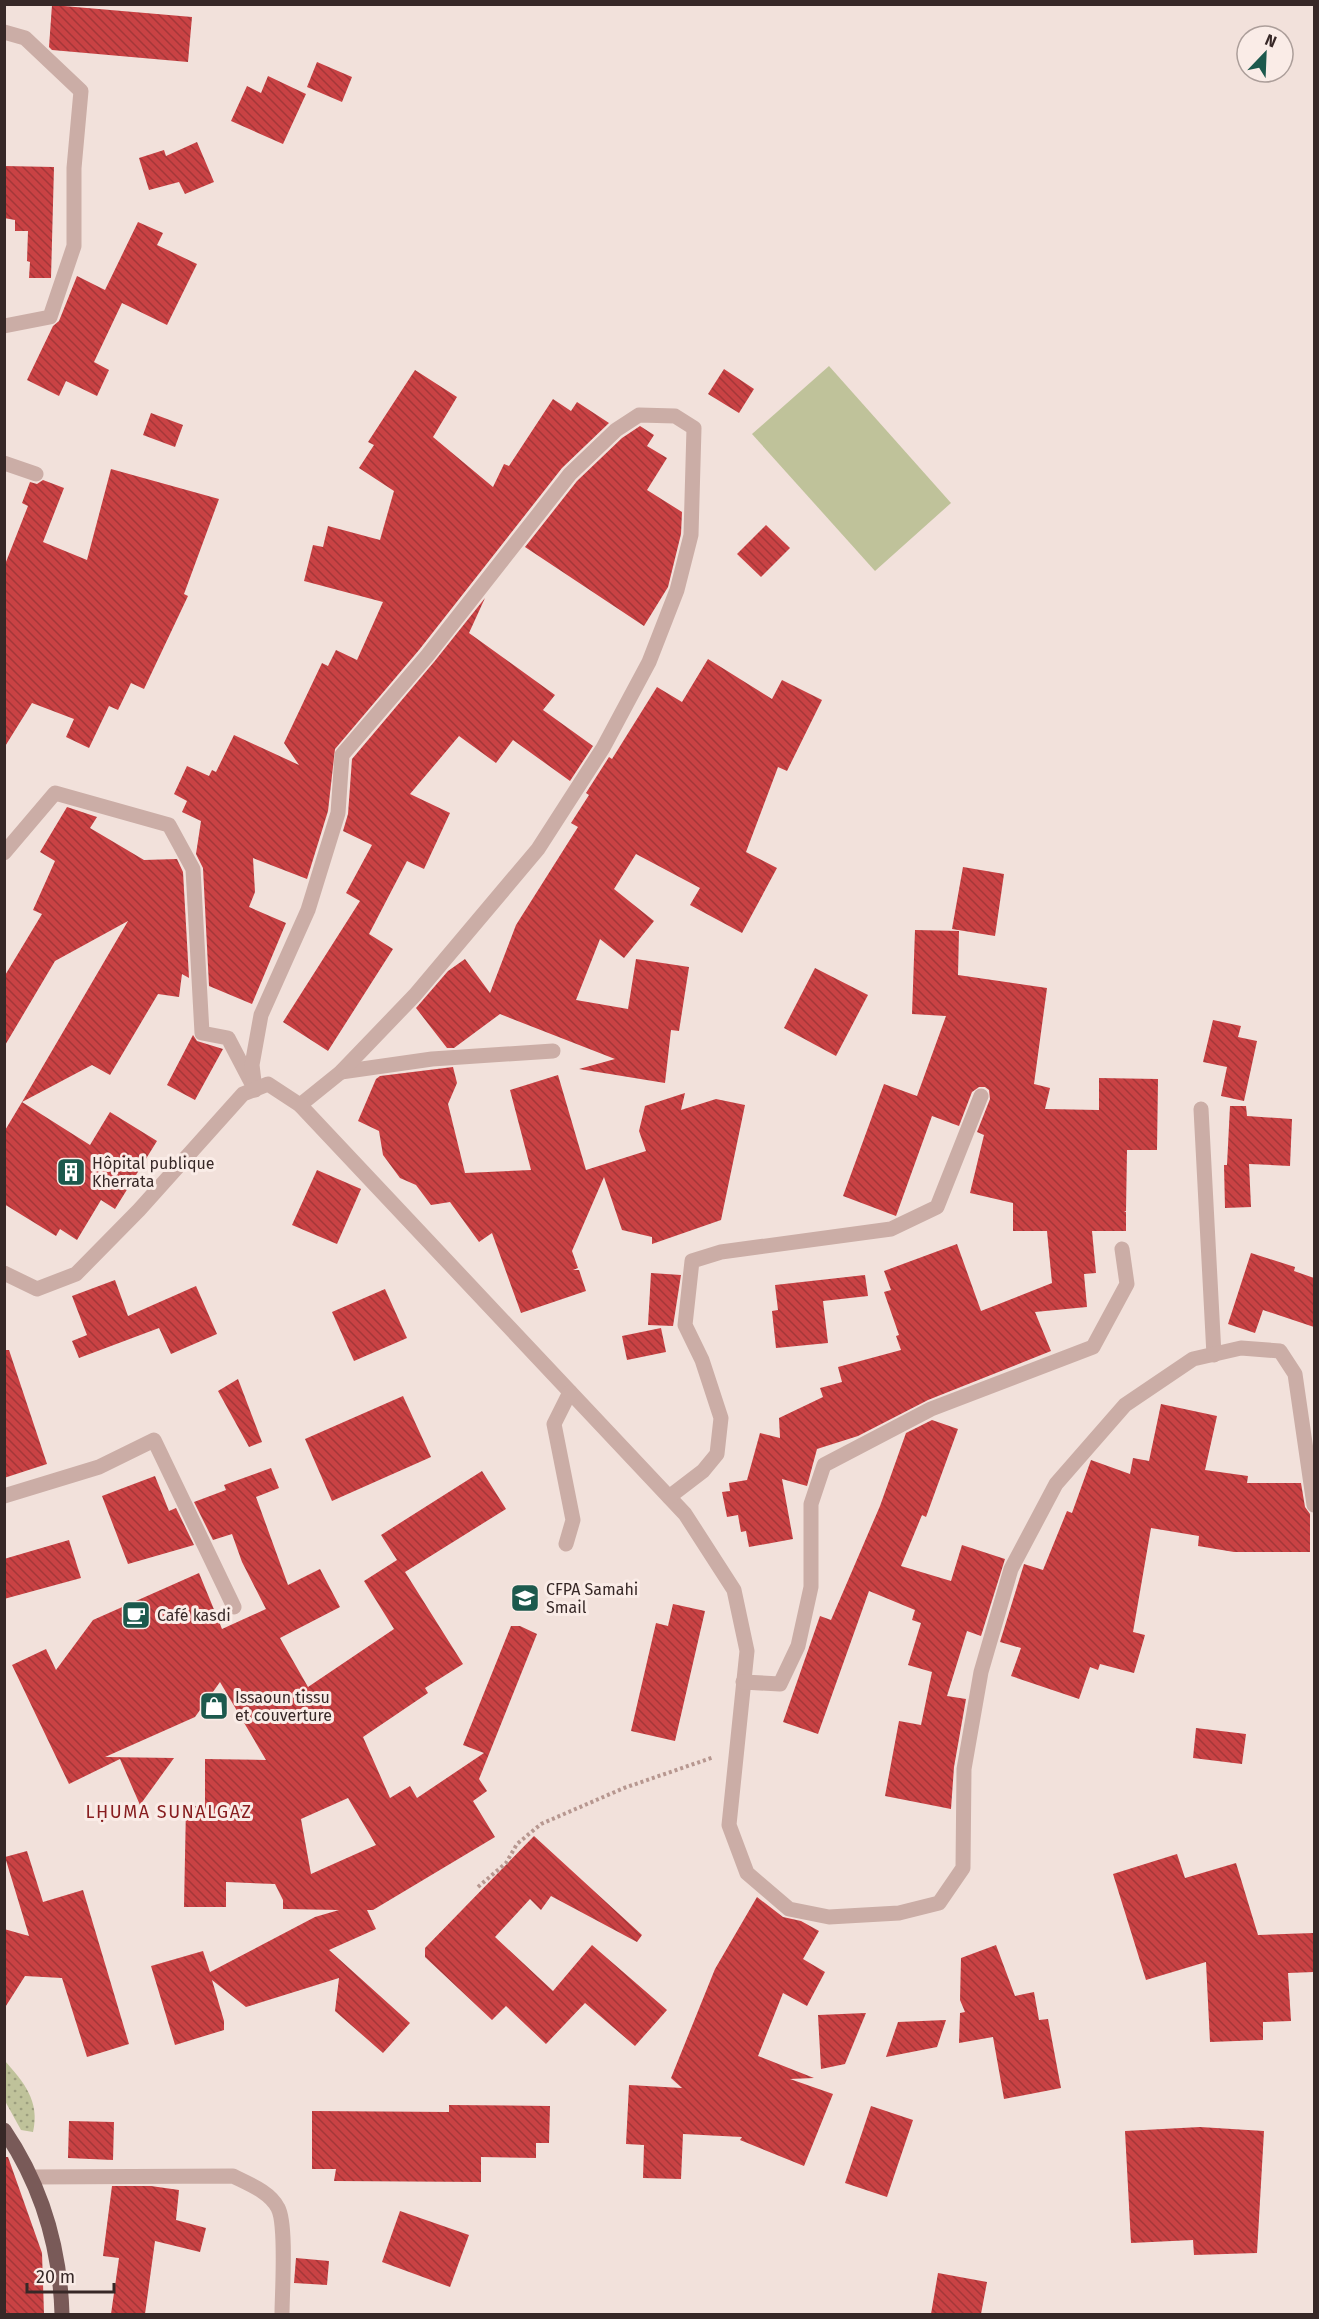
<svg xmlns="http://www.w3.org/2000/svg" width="1319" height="2319" font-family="'Fira Sans',sans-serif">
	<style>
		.grass { fill: #bfc29a }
		.garden { fill: url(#garden-dots) }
		.building { fill: url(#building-back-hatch); fill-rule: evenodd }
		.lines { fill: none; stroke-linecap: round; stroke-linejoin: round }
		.path { stroke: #b79790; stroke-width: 4; stroke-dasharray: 3 3; stroke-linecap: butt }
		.minor { stroke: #cbada6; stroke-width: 15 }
		.major { stroke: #795a58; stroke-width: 15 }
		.labels { text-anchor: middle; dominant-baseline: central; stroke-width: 6; stroke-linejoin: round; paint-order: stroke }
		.poi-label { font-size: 16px; fill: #372827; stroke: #faece7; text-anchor: start }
		.neighbourhood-label { font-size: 18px; letter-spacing: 1.5px; fill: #881e20; stroke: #faece7 }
	</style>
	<defs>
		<pattern id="garden-dots" width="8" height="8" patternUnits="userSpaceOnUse" patternTransform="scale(1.5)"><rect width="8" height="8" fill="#bfc29a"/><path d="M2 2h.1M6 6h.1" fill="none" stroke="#9c9e7e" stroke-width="1.8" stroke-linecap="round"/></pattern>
		<pattern id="building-back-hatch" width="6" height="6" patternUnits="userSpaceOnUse" patternTransform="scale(1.5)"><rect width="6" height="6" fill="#c94244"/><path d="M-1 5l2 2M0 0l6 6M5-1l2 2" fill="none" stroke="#a43739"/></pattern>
	</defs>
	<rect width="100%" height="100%" fill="#f2e1db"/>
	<!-- grass -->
	<polygon class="grass" points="829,366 951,503 875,571 752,434"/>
	<!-- garden -->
	<path class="garden" d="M4 2060C24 2082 40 2101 33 2132L21 2130 5 2101Z"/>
	<!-- building -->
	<g class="building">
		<polygon points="52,5 192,17 188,62 52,50 49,47"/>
		<polygon points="317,62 352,77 342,102 307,87"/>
		<polygon points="268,76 306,94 283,144 231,121 247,86 261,93"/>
		<polygon points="197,142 214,182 185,194 179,182 149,190 139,158 164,150 166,156"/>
		<polygon points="4,166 54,167 51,278 29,278 30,262 27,261 28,231 15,231 15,220 4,218"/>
		<polygon points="138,222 163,233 157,245 197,264 167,325 122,303 94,362 109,370 97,396 66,381 59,396 27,380 53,326 59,321 77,276 105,290"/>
		<polygon points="724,369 754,389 739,413 708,394"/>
		<polygon points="415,370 457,397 433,437 493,487 504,464 509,466 553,399 571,411 577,402 609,423 562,468 419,650 335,749 328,811 307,879 253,858 255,892 249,907 286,923 252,1004 209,986 203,868 196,854 201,821 182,812 187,801 174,794 187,766 209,776 212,770 216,772 234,735 299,765 284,743 322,663 328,666 336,650 357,660 383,602 304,581 313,545 323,547 328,526 380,540 394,491 359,468 374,445 368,442"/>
		<polygon points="151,413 183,425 175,447 143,435"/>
		<polygon points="640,426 654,435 647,446 667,458 647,490 682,512 681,534 668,587 644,626 525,547 577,481 622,438"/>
		<polygon points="111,469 219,499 184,594 188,596 144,689 131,683 118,710 109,706 89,748 66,737 74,719 32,703 4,748 4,567 28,506 22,503 30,482 37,484 43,480 64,488 43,542 87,560"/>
		<polygon points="766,525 790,548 761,577 737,554"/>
		<polygon points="485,598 469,633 555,695 543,710 593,746 570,781 513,740 496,763 459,736 410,794 450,813 424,869 407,861 369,934 393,949 328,1051 283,1022 360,901 346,893 372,845 343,831 348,814 352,759 434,662"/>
		<polygon points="708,659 772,699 782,680 822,700 787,771 778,767 746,852 777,868 742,933 690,905 700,888 636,854 614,889 654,921 624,958 600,939 576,1000 628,1009 636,959 689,967 679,1031 671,1030 665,1083 579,1069 615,1059 500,1014 454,1048 447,1048 416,1008 448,971 465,959 490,993 516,925 578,827 571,823 589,795 586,793 609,757 612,759 657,687 682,702"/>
		<polygon points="67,807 97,817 90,828 144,860 177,859 183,872 189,978 182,974 179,997 158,994 110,1075 92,1065 22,1102 128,921 55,961 4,1047 4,977 42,914 33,910 55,861 40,852"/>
		<polygon points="963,867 1004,874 995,936 952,929"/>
		<polygon points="915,930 959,931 958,975 1047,988 1034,1084 1050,1088 1045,1109 1099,1110 1099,1078 1158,1079 1157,1150 1127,1150 1126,1211 1124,1211 1126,1212 1126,1231 1092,1231 1096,1273 1084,1274 1087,1307 1035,1312 1051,1351 928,1400 858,1436 817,1449 807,1486 782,1479 793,1539 749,1547 746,1531 741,1532 738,1515 727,1517 722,1492 730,1491 729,1483 747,1480 760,1433 780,1438 779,1418 823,1397 820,1388 842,1382 838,1367 901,1350 896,1336 899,1335 884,1292 891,1290 884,1271 957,1244 981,1311 1052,1283 1047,1231 1013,1231 1013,1203 970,1193 984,1135 977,1132 990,1099 989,1090 985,1087 979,1087 972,1092 959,1126 932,1116 896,1216 843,1196 884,1084 917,1096 946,1016 912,1014"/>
		<polygon points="815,968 868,995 836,1056 784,1028"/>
		<polygon points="1213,1020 1241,1026 1238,1037 1257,1041 1244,1101 1221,1096 1227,1067 1203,1062"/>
		<polygon points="193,1035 197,1041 223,1049 195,1100 167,1085"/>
		<polygon points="453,1067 457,1083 448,1104 465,1173 531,1170 510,1090 558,1075 586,1170 646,1151 639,1131 645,1106 685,1093 681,1110 716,1099 745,1105 721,1220 652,1244 652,1237 622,1230 604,1177 572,1251 578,1268 573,1270 579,1270 586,1291 521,1313 492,1233 479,1242 450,1202 431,1205 416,1185 400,1178 383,1155 379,1131 358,1121 376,1079 380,1076"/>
		<polygon points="22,1102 90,1145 110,1112 157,1141 115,1209 101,1200 77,1240 60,1229 56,1236 4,1204 4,1132"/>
		<polygon points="1230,1106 1246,1106 1247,1116 1292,1119 1290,1166 1249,1164 1251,1207 1225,1208 1224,1165 1227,1165"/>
		<polygon points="317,1170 361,1189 337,1244 292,1225"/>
		<polygon points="1251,1253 1295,1267 1294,1271 1314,1278 1314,1327 1263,1310 1255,1333 1228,1324"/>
		<polygon points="651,1273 681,1275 673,1326 648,1325"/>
		<polygon points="865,1275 868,1296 823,1301 828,1343 776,1348 772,1311 778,1310 775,1285"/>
		<polygon points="115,1280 128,1316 196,1286 217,1334 171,1354 159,1328 79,1358 72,1341 87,1335 72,1296"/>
		<polygon points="385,1289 407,1338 354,1361 332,1312"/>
		<polygon points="661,1328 666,1352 627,1360 622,1336"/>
		<polygon points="4,1350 9,1350 47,1464 4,1478"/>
		<polygon points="238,1379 262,1442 249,1447 218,1391"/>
		<polygon points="403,1396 431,1457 332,1501 305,1439"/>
		<polygon points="1161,1404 1217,1416 1205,1470 1248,1476 1247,1483 1301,1483 1305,1507 1310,1514 1310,1552 1234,1552 1198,1546 1199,1536 1151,1528 1133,1632 1145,1635 1134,1673 1100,1664 1098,1670 1090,1667 1079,1699 1011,1676 1021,1648 1000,1642 1024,1564 1043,1570 1067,1511 1072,1513 1091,1460 1130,1474 1133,1458 1149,1461"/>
		<polygon points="932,1420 958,1429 926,1517 922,1515 901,1566 951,1581 962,1545 1005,1559 981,1636 967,1631 947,1696 966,1699 954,1767 951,1809 885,1796 899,1721 921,1725 932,1672 908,1665 921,1623 912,1620 915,1610 869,1591 818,1734 783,1722 820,1616 831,1620 880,1506 906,1433"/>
		<path d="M271 1468 279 1488 256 1497 288 1585 320 1569 340 1607 280 1638 308 1687 394 1629 364 1581 397 1560 381 1535 482 1471 506 1509 405 1572 463 1664 425 1688 428 1693 363 1737 390 1798 410 1786 417 1798 484 1753 463 1745 511 1626H520L537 1634 479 1779 487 1791 473 1801 495 1837 373 1910H367L376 1929 329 1950 410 2023 383 2053 335 2011 339 1978 246 2007 212 1980 224 2021V2030L175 2045 151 1966 203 1951 210 1972 315 1917 339 1910 283 1909V1900L275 1884 226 1882V1907H184L186 1806H205V1759L266 1760 220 1682 195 1717 105 1757 174 1758 140 1805 120 1759 69 1784 12 1665 46 1649 56 1670 93 1620 199 1573 222 1629 266 1609 242 1562 232 1534 213 1540 194 1502 226 1490 224 1485ZM348 1798 376 1845 311 1874 301 1819Z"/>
		<polygon points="155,1476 169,1511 176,1508 194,1545 128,1564 102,1496"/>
		<polygon points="69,1540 81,1578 4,1599 4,1559"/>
		<polygon points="673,1604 705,1611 675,1741 631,1731 656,1623 668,1626"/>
		<polygon points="1196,1728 1246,1734 1242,1764 1193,1758"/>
		<polygon points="534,1836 642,1935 637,1942 551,1896 541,1910 530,1899 495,1937 553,1991 592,1945 667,2010 635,2046 585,2003 546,2044 506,2006 492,2020 425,1957 425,1948"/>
		<polygon points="27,1851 43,1902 83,1890 129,2044 87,2057 62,1978 25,1976 4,2009 4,1929 29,1936 5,1857"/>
		<polygon points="1177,1854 1185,1878 1236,1863 1258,1935 1314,1933 1314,1972 1288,1973 1291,2021 1263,2022 1263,2040 1210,2042 1206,1962 1146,1980 1113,1874"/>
		<polygon points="757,1897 783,1917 801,1921 819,1931 803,1959 825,1972 807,2006 783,1993 758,2056 814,2078 790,2079 833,2094 804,2166 740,2140 742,2137 683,2134 681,2179 643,2178 644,2145 626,2144 629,2085 682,2088 671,2078 715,1969"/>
		<polygon points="996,1945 1015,1996 1034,1992 1039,2020 1048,2019 1061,2088 1004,2099 993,2037 959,2043 960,2013 965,2012 960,2000 961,1958"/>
		<polygon points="866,2013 845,2064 821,2069 818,2015"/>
		<polygon points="946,2020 937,2047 886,2057 898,2022"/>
		<polygon points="449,2105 550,2106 549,2143 536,2143 536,2158 481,2157 481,2182 334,2181 336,2169 312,2169 312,2111 449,2112"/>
		<polygon points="871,2106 913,2120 887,2197 845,2183"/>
		<polygon points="69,2121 114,2122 113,2160 68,2158"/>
		<polygon points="1200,2127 1264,2131 1257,2253 1194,2255 1193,2240 1131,2243 1125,2131"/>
		<polygon points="4,2157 8,2157 42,2253 44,2314 4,2314"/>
		<polygon points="112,2186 151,2186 179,2190 176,2220 206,2228 200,2252 155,2241 145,2314 111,2314 119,2258 103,2256"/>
		<polygon points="400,2211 469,2235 450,2287 382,2262"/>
		<polygon points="296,2258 329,2261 327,2285 294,2283"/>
		<polygon points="938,2273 987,2282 981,2314 931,2314"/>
	</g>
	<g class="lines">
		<!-- path -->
		<polyline class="path" points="478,1887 506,1863 517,1844 541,1824 624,1788 714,1757"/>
		<!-- minor -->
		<g class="minor">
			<polyline points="4,32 25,38 81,91 74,168 74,246 50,317 4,326"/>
			<polyline points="4,463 36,474"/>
			<polyline points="4,853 55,793 169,825 193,869 202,1033 228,1038 251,1082"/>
			<polyline points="341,1072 432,1059 553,1051"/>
			<polyline points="255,1090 252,1065 261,1015 308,910 338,813 342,755 427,656 570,474 616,430 639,415 675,416 694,428 691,535 677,590 649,662 603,748 538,849 415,995 341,1072 300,1105"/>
			<polyline points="1201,1109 1214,1355"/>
			<polyline points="4,1273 37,1289 76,1274 139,1210 243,1094 268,1084 300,1105 685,1514 734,1590 747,1651 729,1825 747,1873 789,1909 829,1917 899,1913 939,1903 963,1868 964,1769 981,1672 1011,1569 1056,1484 1125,1405 1193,1359 1241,1348 1280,1351 1295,1374 1314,1505"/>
			<polyline points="4,1496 99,1467 154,1440 234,1607"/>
			<polyline points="669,1497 703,1471 717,1454 721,1418 702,1360 685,1325 692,1261 721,1252 891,1229 937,1207 981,1096"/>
			<polyline points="566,1544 573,1520 554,1424 570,1392"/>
			<polyline points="743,1682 780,1684 798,1646 811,1587 811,1504 824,1465 931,1409 1093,1347 1127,1284 1122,1249"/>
			<path d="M32 2177 233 2176C249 2184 270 2192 278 2208 287 2225 282 2293 282 2314"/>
		</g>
		<!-- major -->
		<path class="major" d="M4 2130C42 2186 60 2247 62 2314"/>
	</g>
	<!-- icons -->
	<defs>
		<g id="building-square" transform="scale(1.5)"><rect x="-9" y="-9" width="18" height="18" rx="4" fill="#1c594d" stroke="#faece7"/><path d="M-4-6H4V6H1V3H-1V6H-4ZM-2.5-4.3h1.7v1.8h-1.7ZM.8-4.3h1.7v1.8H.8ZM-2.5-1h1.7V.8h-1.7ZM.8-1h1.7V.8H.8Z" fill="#fff"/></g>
		<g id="university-square" transform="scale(1.5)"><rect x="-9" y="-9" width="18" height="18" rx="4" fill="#1c594d" stroke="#faece7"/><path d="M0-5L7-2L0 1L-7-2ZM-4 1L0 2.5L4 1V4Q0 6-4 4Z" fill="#fff"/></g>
		<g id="cafe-square" transform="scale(1.5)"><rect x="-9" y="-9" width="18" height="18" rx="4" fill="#1c594d" stroke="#faece7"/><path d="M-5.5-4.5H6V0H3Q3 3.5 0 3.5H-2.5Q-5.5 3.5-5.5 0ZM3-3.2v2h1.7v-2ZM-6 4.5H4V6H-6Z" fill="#fff"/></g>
		<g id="shop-square" transform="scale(1.5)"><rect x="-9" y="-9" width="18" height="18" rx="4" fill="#1c594d" stroke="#faece7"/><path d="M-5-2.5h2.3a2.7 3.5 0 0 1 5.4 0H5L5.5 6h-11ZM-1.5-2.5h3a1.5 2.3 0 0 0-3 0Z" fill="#fff"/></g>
	</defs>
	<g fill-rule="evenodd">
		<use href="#building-square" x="71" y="1172"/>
		<use href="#university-square" x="525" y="1598"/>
		<use href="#cafe-square" x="136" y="1615"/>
		<use href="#shop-square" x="214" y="1706"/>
	</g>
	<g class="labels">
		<!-- poi labels -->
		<g class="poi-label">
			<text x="92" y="1163">Hôpital publique<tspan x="92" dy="18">Kherrata</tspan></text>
			<text x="546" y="1589">CFPA Samahi<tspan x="546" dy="18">Smail</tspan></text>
			<text x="157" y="1615">Café kasdi</text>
			<text x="235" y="1697">Issaoun tissu<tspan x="235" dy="18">et couverture</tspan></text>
		</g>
		<!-- neighbourhood labels -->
		<g class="neighbourhood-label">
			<text x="169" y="1812">LḤUMA SUNALGAZ</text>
		</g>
	</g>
	<!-- border -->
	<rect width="1319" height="2319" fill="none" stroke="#372827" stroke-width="12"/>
	<!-- north arrow -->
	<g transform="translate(1265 54) rotate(23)"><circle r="28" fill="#faece7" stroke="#ac9e9a" stroke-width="1.5"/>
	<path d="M0-4.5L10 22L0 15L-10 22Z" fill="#1c594d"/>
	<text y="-9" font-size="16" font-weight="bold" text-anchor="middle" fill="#372827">N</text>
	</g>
	<!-- scale -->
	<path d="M27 2283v9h87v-9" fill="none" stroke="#372827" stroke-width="3"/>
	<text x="36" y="2283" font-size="18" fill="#372827" stroke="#faece7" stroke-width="4.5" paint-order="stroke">20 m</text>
</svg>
